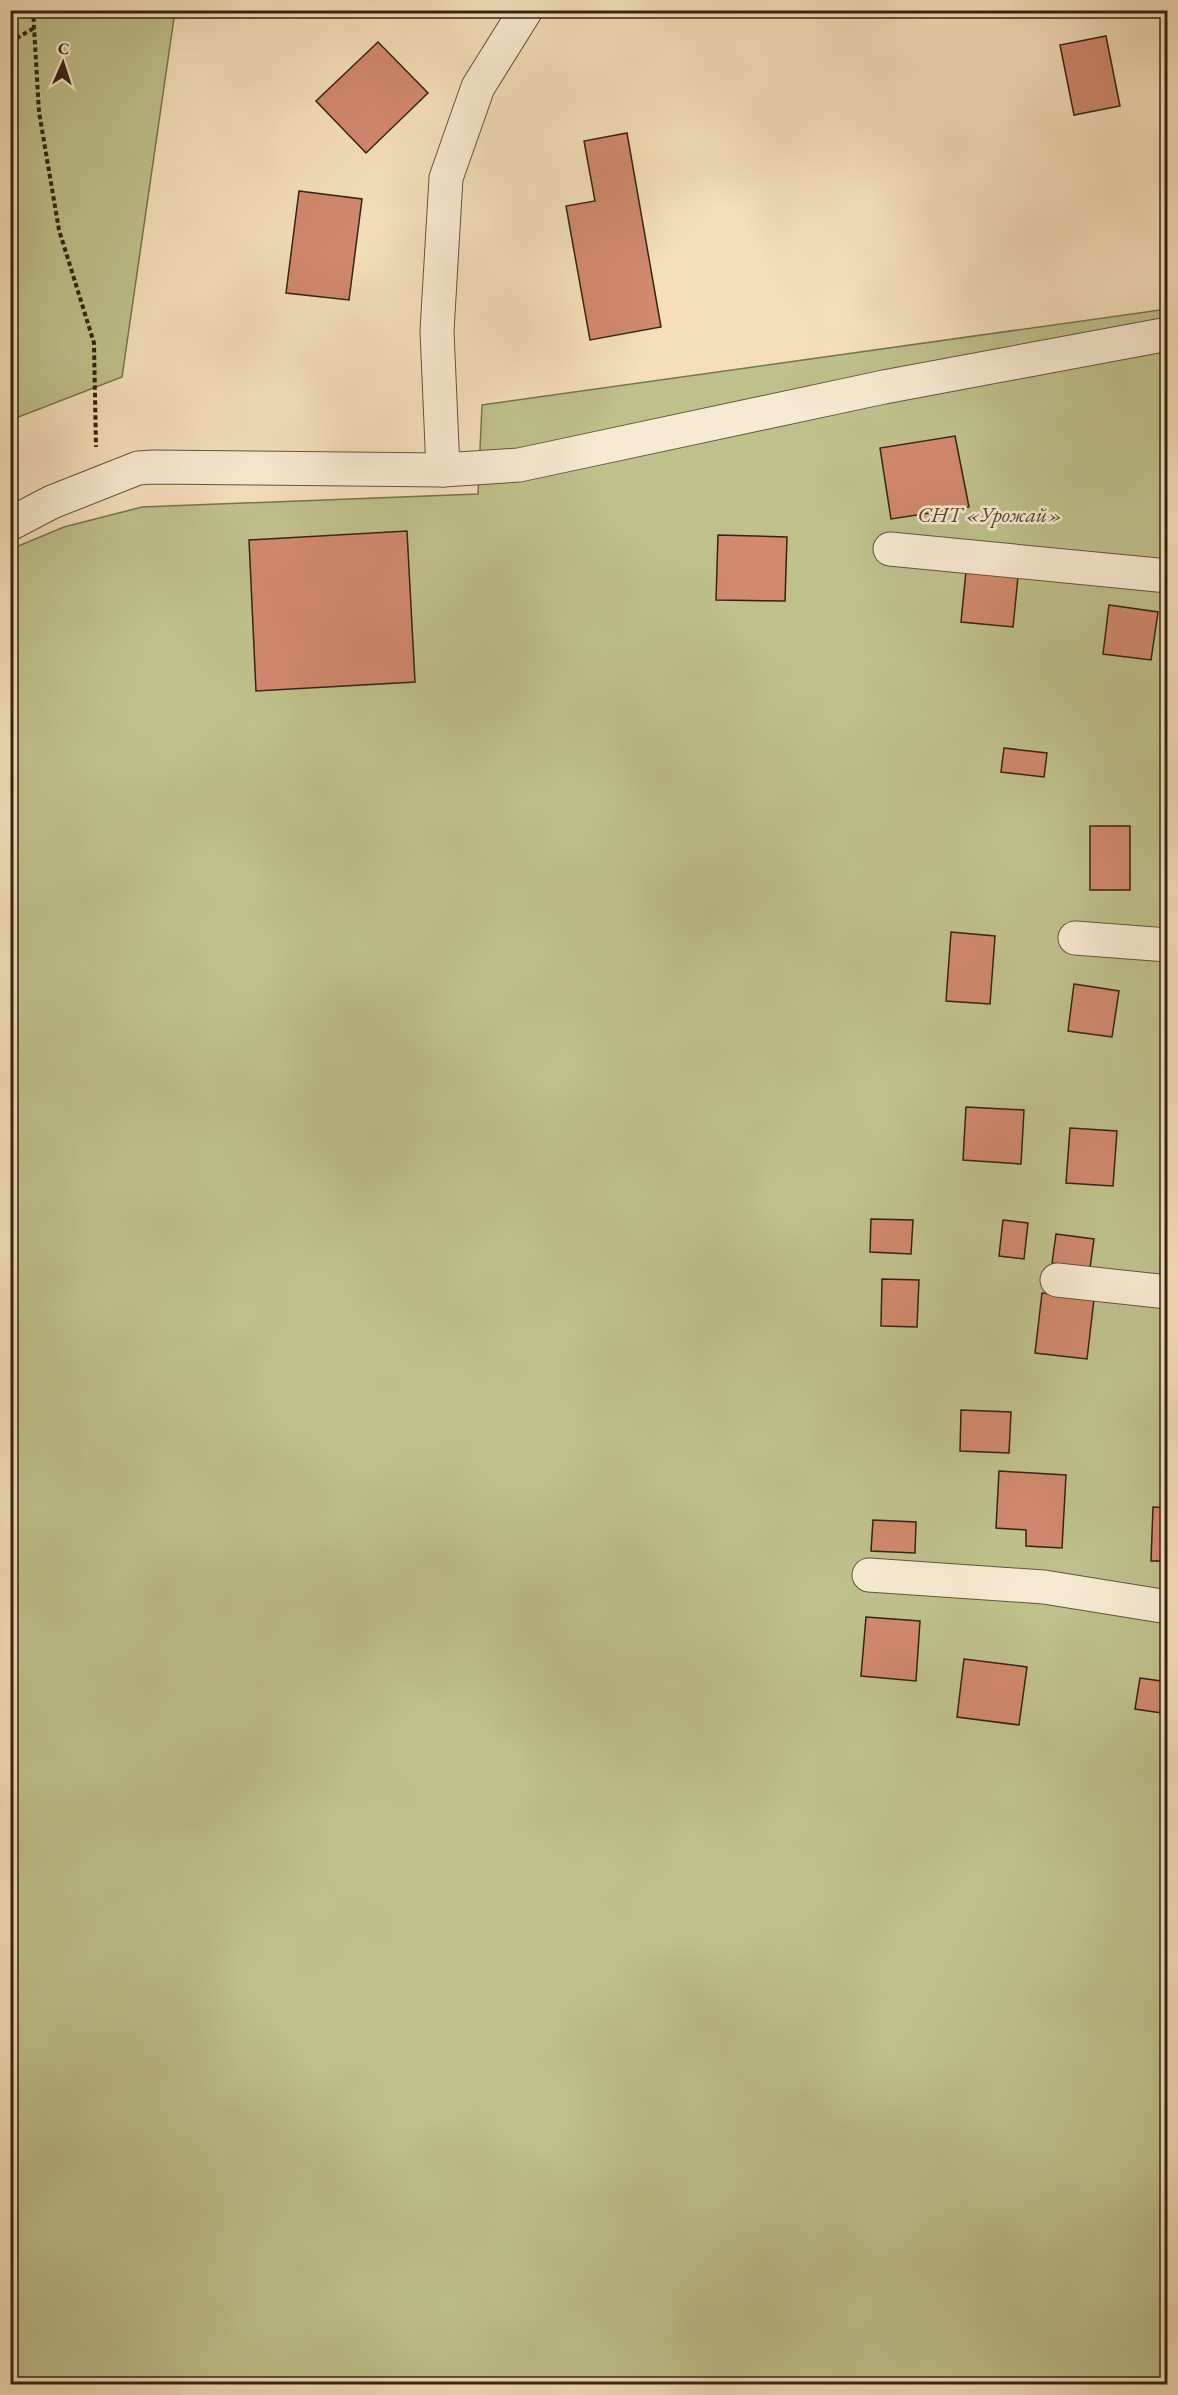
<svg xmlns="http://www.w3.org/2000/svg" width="1178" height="2395" font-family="'EB Garamond',serif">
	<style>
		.green { fill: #bfc18d; stroke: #7a7251; stroke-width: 1.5 }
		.building { fill: #d1896f; stroke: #342315; stroke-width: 1.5 }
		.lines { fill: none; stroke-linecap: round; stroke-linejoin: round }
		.minor-casing { stroke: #64523e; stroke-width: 35 }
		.path { stroke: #342315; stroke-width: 4; stroke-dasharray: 4.5 3; stroke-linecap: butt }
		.minor { stroke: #f8ead2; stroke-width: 33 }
		.labels { text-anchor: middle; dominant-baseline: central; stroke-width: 5; stroke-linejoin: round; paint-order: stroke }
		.park-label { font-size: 22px; font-style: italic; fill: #574a33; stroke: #f8ead2 }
	</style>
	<rect width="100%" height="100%" fill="#f4dfba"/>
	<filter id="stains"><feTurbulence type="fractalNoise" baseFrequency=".00333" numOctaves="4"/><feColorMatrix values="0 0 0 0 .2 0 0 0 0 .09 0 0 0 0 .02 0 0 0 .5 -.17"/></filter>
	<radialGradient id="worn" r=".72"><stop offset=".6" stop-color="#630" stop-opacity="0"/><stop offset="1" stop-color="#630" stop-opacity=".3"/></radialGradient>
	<!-- green -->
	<g class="green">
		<polygon points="11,10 175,11 122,377 11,420"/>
		<polygon points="1167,309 1167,2384 11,2384 11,549 64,527 142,507 478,494 482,405"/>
	</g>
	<!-- building -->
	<g class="building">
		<polygon points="1106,36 1120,106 1074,115 1060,45"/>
		<polygon points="378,42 428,93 366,153 316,101"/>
		<polygon points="627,133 661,327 590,340 566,206 595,201 584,141"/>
		<polygon points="299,191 362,199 349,300 286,293"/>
		<polygon points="955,436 969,507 891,519 880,448"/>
		<polygon points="407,531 415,682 256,691 249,540"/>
		<polygon points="718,535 787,537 785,601 716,600"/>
		<polygon points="967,561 1019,567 1013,627 961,622"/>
		<polygon points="1109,605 1158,612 1151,660 1103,654"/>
		<polygon points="1004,748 1047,753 1044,777 1001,772"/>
		<rect x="1090" y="826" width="40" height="64"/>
		<polygon points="951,932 995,936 990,1004 946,1001"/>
		<polygon points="1074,984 1119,991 1112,1037 1068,1031"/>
		<polygon points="966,1107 1024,1110 1021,1164 963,1160"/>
		<polygon points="1070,1128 1117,1131 1113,1186 1066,1183"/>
		<polygon points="871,1219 913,1220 911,1254 870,1252"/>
		<polygon points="1003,1220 1028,1223 1024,1259 999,1256"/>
		<polygon points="1056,1234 1094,1239 1090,1268 1052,1263"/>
		<polygon points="882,1279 919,1280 917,1327 881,1326"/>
		<polygon points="1042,1293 1094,1299 1087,1359 1035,1353"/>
		<polygon points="961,1410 1011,1412 1009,1453 960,1451"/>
		<polygon points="999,1471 1066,1475 1062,1548 1026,1546 1026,1530 996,1528"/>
		<polygon points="1153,1507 1168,1508 1168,1561 1151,1561"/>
		<polygon points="873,1520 916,1522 915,1553 871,1551"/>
		<polygon points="866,1617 920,1621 916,1681 861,1676"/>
		<polygon points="964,1659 1027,1667 1019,1725 957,1717"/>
		<polygon points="1140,1678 1168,1682 1168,1714 1135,1709"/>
	</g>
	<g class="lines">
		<!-- minor casing -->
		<g class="minor-casing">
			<g id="minor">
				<polyline points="443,470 437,331 446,178 478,87 526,10"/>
				<polyline points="10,524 52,502 138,468 153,467 443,470 519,465 884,387 1168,334"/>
				<polyline points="890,549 1168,576"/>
				<polyline points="1075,938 1168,945"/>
				<polyline points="1057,1280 1168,1292"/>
				<polyline points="869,1575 1044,1587 1168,1607"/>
			</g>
		</g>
		<!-- path -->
		<g class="path">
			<polyline points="33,10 39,112 59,230 94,343 96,447"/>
			<polyline points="10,42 34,28"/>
		</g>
		<!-- minor -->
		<use href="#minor" class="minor"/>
	</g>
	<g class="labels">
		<!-- park labels -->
		<g class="park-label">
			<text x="990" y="514">СНТ «Урожай»</text>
		</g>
	</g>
	<!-- margin -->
	<rect width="1178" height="2395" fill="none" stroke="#f4dfba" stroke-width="36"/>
	<rect x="12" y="12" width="1154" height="2371" fill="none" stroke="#342315" stroke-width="3"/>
	<rect x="18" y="18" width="1142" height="2359" fill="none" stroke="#342315" stroke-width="1.5"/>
	<!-- north arrow -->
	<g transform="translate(63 63) rotate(3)" stroke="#f8ead2" stroke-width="4.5" paint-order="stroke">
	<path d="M0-4.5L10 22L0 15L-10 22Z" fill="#342315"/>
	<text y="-9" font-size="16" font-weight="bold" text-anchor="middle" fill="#342315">С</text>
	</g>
	<rect width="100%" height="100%" filter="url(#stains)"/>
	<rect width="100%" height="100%" fill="url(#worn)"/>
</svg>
